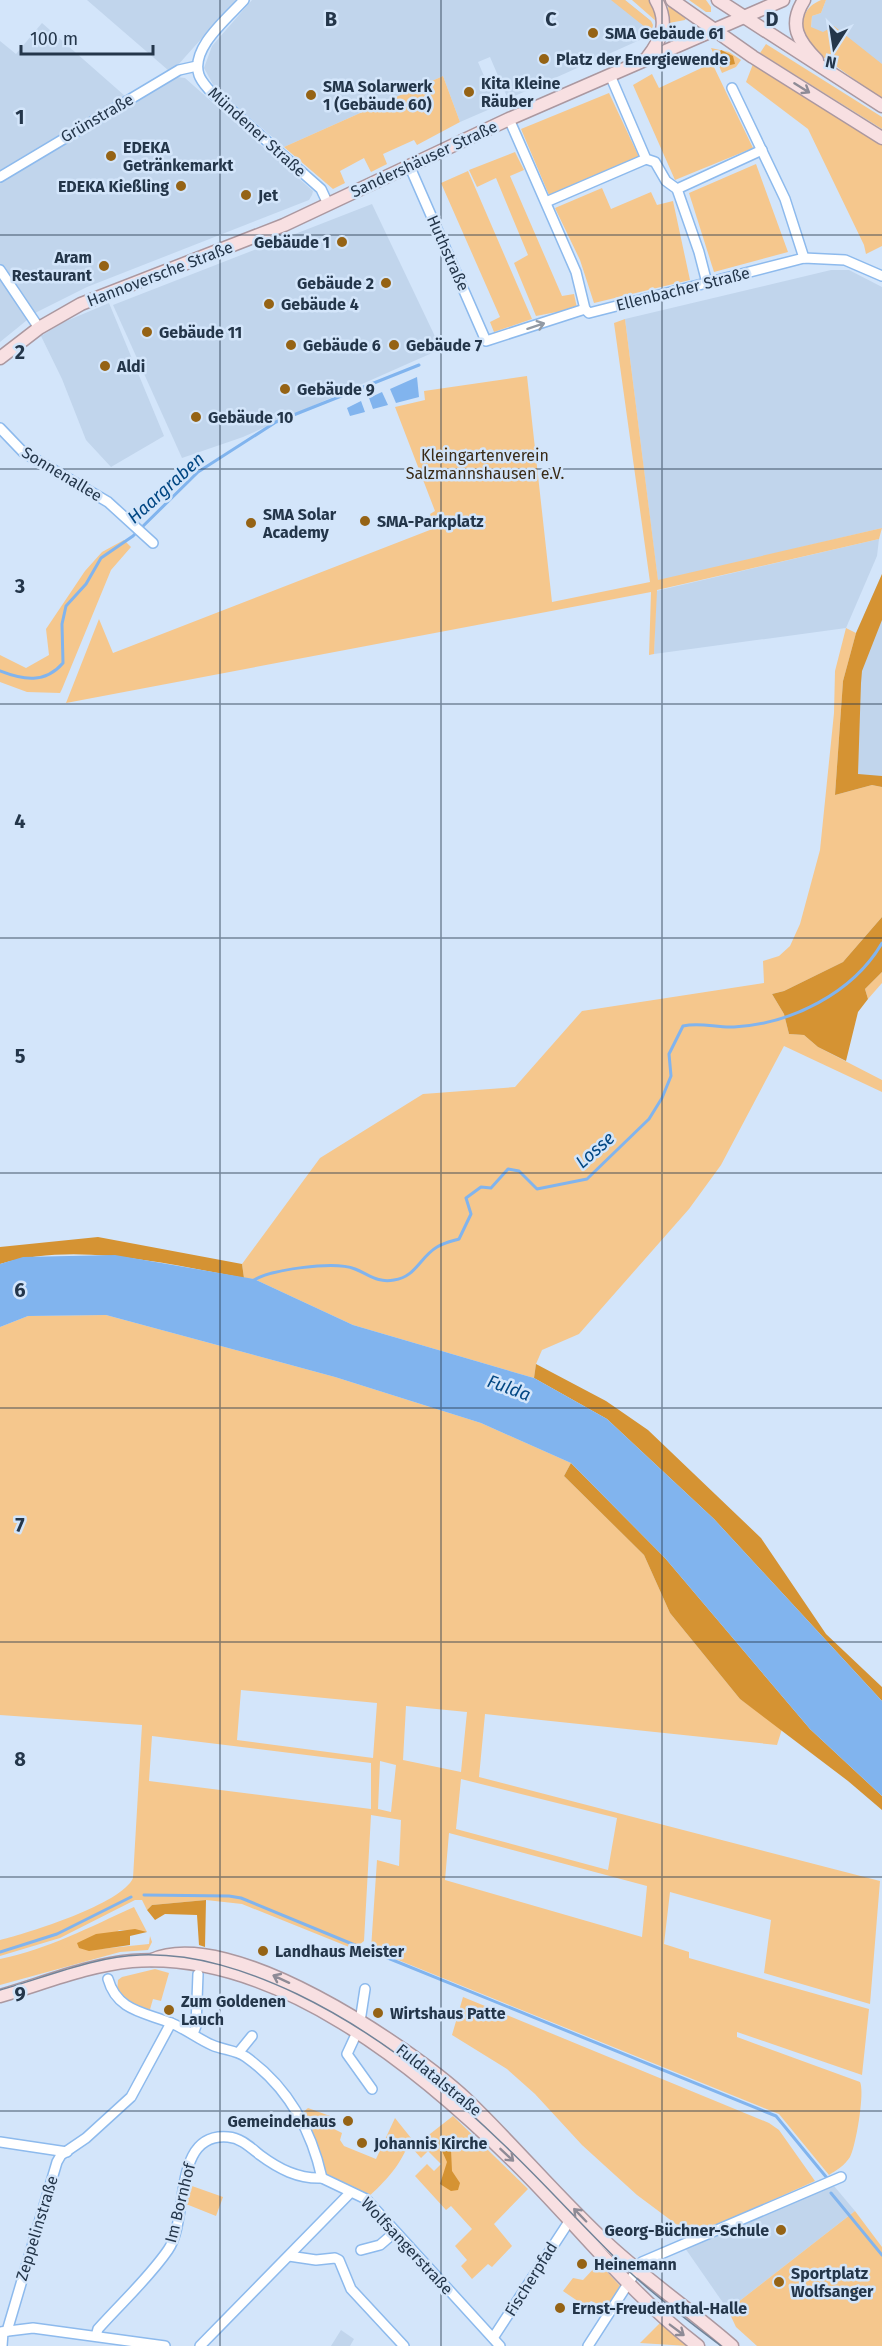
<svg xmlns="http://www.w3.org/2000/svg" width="882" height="2346" font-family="'Fira Sans',sans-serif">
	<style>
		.built { fill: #c1d5ec }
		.green { fill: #f5c78d; fill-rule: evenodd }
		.forest { fill: #d59333 }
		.water { fill: #81b4ee }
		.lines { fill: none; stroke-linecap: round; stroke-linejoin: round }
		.stream { stroke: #81b4ee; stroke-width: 3 }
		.minor-casing { stroke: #8dbaed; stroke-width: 12 }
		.major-casing { stroke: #ab98a0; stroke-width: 15 }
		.minor { stroke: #fff; stroke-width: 9 }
		.major { stroke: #f8e0e2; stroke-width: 12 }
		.tram { stroke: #718398; stroke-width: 1.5 }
		.oneway { stroke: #8e8b96 }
		.oneway2 { stroke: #929aa4 }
		.grid { fill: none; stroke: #24364a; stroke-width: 1.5; stroke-opacity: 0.55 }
		.poi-dot { fill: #956315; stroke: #d3e5fa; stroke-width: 2 }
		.labels { text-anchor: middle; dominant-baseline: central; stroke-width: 5; stroke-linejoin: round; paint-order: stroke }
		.poi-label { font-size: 16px; font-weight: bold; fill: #24364a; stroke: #d3e5fa; text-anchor: start }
		.street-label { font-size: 16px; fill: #24364a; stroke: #d3e5fa }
		.park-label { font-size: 16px; fill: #3a2b17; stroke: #d3e5fa }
		.water-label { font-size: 18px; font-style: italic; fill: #024783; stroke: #d3e5fa }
		.grid-label { font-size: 20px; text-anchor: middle; font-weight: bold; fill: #24364a; stroke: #d3e5fa; stroke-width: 5; stroke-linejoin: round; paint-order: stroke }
	</style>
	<rect width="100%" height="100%" fill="#d3e5fa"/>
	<!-- built -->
	<g class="built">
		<polygon points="87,0 236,0 177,66 168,70"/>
		<polygon points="252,0 625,0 651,21 653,30 642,39 508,99 490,57 478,62 497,106 460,122 443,76 284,147 215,88 204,68 212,46"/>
		<polygon points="826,0 882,0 882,64 811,28 812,16 821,13"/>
		<polygon points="42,23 125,96 127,104 177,77 185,78 313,191 312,195 309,200 87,287 37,312 0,342 0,41 16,54"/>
		<polygon points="372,204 441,349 243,437 182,458 113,305"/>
		<polygon points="831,270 849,270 882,287 882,528 658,581 625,319"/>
		<polygon points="109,303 164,436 111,467 86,440 62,379 41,336 64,322"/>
		<polygon points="879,539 877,556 846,628 654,654 656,591"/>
		<polygon points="882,574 882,787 872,785 835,795 856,633"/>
		<polygon points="834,2186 855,2211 728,2310 685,2248"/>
		<polygon points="341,2330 354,2339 350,2346 331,2346"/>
	</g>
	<!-- green -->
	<g class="green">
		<polygon points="611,0 625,0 651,21 653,25 651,34 646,37 648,31 645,27"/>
		<polygon points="632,0 650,0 658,12 657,22"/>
		<polygon points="689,0 706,0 711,7 711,12 706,12"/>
		<path d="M821 0H826L821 13 812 16 811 27 823 32 834 26 882 64V99L816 52 803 37C801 20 804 7 821 0Z"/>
		<polygon points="668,5 686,18 685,20 669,23"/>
		<polygon points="766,44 882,117 882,129 760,53"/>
		<polygon points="711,48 729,52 741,60 736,67 722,73"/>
		<polygon points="712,63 753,148 675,180 633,85 652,74 659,88"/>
		<polygon points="753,64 882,145 882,246 866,254 864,245 808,129 746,82"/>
		<polygon points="443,76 460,122 417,145 414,140 383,154 387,164 371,172 364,158 340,171 345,183 333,189 284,147"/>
		<polygon points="609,93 639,157 549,195 521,129"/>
		<polygon points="515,152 524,170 510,176 562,296 574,294 577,308 536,316 514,263 528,255 496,178 477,187 469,170"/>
		<polygon points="756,164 788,252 714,272 689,193"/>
		<polygon points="468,171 532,319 494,332 490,322 500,317 441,183"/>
		<polygon points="602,188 611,209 651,192 657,205 673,201 690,280 594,303 580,260 555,208"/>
		<polygon points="625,319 658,580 882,528 879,539 657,590 654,654 649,655 651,592 66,703 99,619 113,653 435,528 430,514 435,511 395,407 425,400 424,391 527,376 552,602 650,582 614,323"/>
		<polygon points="124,540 131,547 111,570 62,689 60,693 27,692 0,682 0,655 26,668 49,655 46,629 85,571 102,552"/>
		<polygon points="846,628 856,633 843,681 835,795 872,785 882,787 882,917 843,962 784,991 772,994 784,1014 789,1034 804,1035 818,1047 882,1080 882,1092 784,1046 721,1165 689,1209 579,1334 542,1350 536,1364 534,1378 353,1325 254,1279 244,1278 242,1264 320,1158 423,1094 515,1087 582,1011 764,983 763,961 779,956 790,946 800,924 820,850 834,713 835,671"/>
		<polygon points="882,972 882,983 868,999 865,989"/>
		<path d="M106 1315 335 1377 481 1423 571 1463 564 1476 644 1555 670 1613 740 1699 782 1729 777 1745 485 1714 479 1777 880 1881 870 2004 764 1973 771 1920 670 1892 664 1944 689 1952V1958L869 2009 862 2075 737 2032V2037L860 2082C865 2092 856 2146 850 2157 845 2165 837 2170 829 2175L779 2114 371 1949 377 1860 399 1866 401 1820 371 1815 364 1941 354 1949 242 1904 206 1900 152 1905 147 1910 142 1900H135L60 1938 0 1956V1940C28 1933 122 1904 133 1878L142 1725 0 1715V1327L28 1316ZM241 1690 377 1703 373 1758 237 1740ZM406 1706 467 1712 461 1772 403 1760ZM152 1736 371 1763V1809L149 1781ZM380 1761 396 1765 391 1812 378 1809ZM461 1779 617 1818 608 1870 456 1829ZM449 1833 647 1886 642 1937 445 1880Z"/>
		<path d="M134 1907 147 1932 119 1930 100 1949 149 1944 150 1936 152 1942 148 1950 120 1952 0 1985V1959C48 1949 90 1927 134 1907Z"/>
		<polygon points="155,1969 169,1973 161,2001 153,1999 149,2013 137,2009 117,1994 118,1980 122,1977"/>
		<polygon points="463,1997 769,2123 779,2130 815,2181 692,2236 637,2195 582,2145 535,2094 507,2069 452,2035"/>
		<path d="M308 2108 330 2116 326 2125 342 2133 340 2140 344 2146 376 2159 395 2118 411 2138C401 2165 387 2180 366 2199L322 2178 300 2115Z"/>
		<polygon points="453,2116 528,2189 494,2224 512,2246 492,2267 488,2264 472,2279 461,2266 467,2260 455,2246 472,2229 451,2206 446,2210 415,2176 427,2164 434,2171 441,2164 428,2151 421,2158 412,2148"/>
		<polygon points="192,2186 223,2197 216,2216 186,2204"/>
		<polygon points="855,2211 882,2247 882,2346 757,2346 736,2327 728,2310"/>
		<polygon points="599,2263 621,2287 607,2308 591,2301 585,2306 563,2291 573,2278 583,2280"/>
		<polygon points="660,2323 688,2346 640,2343"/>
	</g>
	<!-- forest -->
	<g class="forest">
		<polygon points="721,50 733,56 735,64 720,67 719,53"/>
		<polygon points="882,574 882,620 862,671 861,683 858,774 882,776 882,787 872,785 835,795 843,681 856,633"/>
		<polygon points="882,917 882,972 865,989 868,999 858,1012 846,1061 818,1047 804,1035 789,1034 784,1014 772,994 784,991 843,962"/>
		<path d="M98 1237 242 1264 244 1278C167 1264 77 1241 0 1264V1247Z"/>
		<polygon points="536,1364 606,1401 648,1430 761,1538 826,1634 882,1687 882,1701 714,1519 607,1419 534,1378"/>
		<polygon points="571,1463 665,1558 810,1729 882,1796 882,1810 848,1781 740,1699 670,1613 644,1555 564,1476"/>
		<polygon points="206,1900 205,1947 199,1945 197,1915 165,1914 155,1920 147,1910 152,1905"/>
		<polygon points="135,1929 147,1932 130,1936 130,1945 89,1951 79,1948 77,1943 96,1934"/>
		<polygon points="440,2139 445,2139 451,2150 452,2171 460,2183 458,2190 451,2191 440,2184 447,2162 438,2142"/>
	</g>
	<!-- water -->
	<g class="water">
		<polygon points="417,377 419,397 396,403 390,389"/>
		<polygon points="382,392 388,405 373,409 369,398"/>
		<polygon points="361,401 365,412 350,416 347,408"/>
		<polygon points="115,1255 254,1279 353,1325 534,1378 607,1419 714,1519 882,1701 882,1796 810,1729 665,1558 571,1463 481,1423 335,1377 106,1315 28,1316 0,1327 0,1264 23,1257"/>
	</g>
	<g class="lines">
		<!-- stream -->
		<g class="stream">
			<path d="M0 671C23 680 45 684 63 663L62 624 66 606 86 584 101 558 133 536 198 472 276 422 419 365"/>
			<path d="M251 1282C268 1269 335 1261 355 1269 370 1275 377 1283 394 1280 416 1277 420 1257 437 1247 443 1243 452 1241 459 1239L471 1214 466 1198 481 1187 491 1188 508 1169 519 1171 537 1189 587 1179 649 1119 662 1098 671 1076 669 1054 683 1026C701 1022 716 1028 734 1027 791 1024 853 993 882 943"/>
			<polyline points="144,1895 229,1896 241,1898 362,1948"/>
			<polyline points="0,1952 57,1934 131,1897"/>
			<polyline points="373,1952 776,2116 827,2178"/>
			<polyline points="831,2193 882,2255"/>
		</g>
		<!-- minor casing -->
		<g class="minor-casing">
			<g id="minor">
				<path d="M244 0C228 18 190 48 199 75 201 81 206 86 210 91L321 189 328 204"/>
				<polyline points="610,75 646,159 655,162 666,181 677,189 699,252 707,283"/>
				<polyline points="732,88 785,199 804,258"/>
				<polyline points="509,119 576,272 585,309"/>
				<polyline points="409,165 486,341 585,309 589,313 804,258 845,260 882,276"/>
				<polyline points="0,177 179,70 197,66"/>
				<polyline points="677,189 762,150"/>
				<polyline points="546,202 646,159"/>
				<polyline points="0,270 39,328"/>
				<polyline points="0,428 23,452 108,502 153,543"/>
				<path d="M108 1979C117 2011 144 2012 171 2023 186 2029 198 2039 212 2045 223 2050 236 2050 246 2057 288 2087 311 2129 322 2178L366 2199 500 2346"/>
				<polyline points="365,1989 359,2028 347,2054 372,2089"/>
				<polyline points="193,2034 196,2026 198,1974"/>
				<polyline points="239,2052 252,2036"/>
				<polyline points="0,2142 67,2152"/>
				<polyline points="361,2250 380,2245 394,2233"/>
				<polyline points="289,2256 316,2260 335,2258 339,2260 351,2289 404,2346"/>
				<polyline points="7,2331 57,2162 61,2155 86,2138 131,2097 171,2023"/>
				<polyline points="0,2332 33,2328 165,2346"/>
				<path d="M96 2336 98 2329C121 2303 148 2279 168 2250 190 2219 171 2132 228 2137 241 2138 250 2147 260 2155 279 2169 298 2179 322 2178"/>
				<polyline points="493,2338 570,2220"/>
				<polyline points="2,2346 3,2332"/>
				<polyline points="200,2346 350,2193"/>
				<polyline points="588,2346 642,2262 841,2177"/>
			</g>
		</g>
		<!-- major casing -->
		<g class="major-casing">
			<g id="major">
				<polyline points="672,0 753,57 882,138"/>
				<polyline points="718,0 882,106"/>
				<path d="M804 0C788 25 798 41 817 60"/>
				<path d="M647 58C662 39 669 22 656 0"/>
				<polyline points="0,358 39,328 81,304 284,225 509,119 783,0"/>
				<path d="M152 1960C229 1925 409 2046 466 2099 515 2146 559 2199 609 2245 648 2281 692 2311 732 2346"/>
				<path d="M0 1996C42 1984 88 1965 132 1961 276 1950 419 2068 515 2163 576 2223 630 2294 698 2346"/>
			</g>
		</g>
		<!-- minor -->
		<use href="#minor" class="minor"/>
		<!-- major -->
		<use href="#major" class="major"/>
		<!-- tram -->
		<path class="tram" d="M0 1990C43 1978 96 1956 140 1955 196 1953 248 1971 297 1994 374 2031 441 2084 502 2143 547 2185 587 2232 633 2275 660 2300 691 2323 721 2346"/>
	</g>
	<!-- one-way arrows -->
	<defs><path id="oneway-shaft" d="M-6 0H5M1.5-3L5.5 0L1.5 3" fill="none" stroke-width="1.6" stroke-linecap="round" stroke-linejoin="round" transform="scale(1.5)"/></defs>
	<g class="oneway">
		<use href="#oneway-shaft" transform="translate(802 88) rotate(32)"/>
		<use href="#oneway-shaft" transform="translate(281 1979) rotate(-155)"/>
		<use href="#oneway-shaft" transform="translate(507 2155) rotate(43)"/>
		<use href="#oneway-shaft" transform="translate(580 2215) rotate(-134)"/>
		<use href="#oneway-shaft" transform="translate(677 2330) rotate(37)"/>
	</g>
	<use class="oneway2" href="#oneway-shaft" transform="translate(536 326) rotate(-18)"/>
	<!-- grid -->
	<path class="grid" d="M220 0V2346M441 0V2346M662 0V2346M0 235H882M0 469H882M0 704H882M0 938H882M0 1173H882M0 1408H882M0 1642H882M0 1877H882M0 2111H882"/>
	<!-- markers -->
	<g class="poi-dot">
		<circle cx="593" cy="33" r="6"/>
		<circle cx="544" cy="59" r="6"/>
		<circle cx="469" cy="92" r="6"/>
		<circle cx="311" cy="95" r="6"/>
		<circle cx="111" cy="156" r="6"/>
		<circle cx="181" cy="186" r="6"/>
		<circle cx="246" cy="195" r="6"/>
		<circle cx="342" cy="242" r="6"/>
		<circle cx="104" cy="266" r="6"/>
		<circle cx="386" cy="283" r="6"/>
		<circle cx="269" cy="304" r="6"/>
		<circle cx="147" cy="332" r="6"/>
		<circle cx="291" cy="345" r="6"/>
		<circle cx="394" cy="345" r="6"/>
		<circle cx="105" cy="366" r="6"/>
		<circle cx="285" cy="389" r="6"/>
		<circle cx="196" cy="417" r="6"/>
		<circle cx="365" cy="521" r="6"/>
		<circle cx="251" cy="523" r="6"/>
		<circle cx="263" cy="1951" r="6"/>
		<circle cx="169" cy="2010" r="6"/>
		<circle cx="378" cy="2013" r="6"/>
		<circle cx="348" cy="2121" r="6"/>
		<circle cx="362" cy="2143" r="6"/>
		<circle cx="781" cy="2230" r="6"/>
		<circle cx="582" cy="2264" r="6"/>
		<circle cx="779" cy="2282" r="6"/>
		<circle cx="560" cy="2308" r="6"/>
	</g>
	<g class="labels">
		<!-- poi labels -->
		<g class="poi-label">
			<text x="605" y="33">SMA Gebäude 61</text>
			<text x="556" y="59">Platz der Energiewende</text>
			<text x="481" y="83">Kita Kleine<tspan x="481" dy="18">Räuber</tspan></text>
			<text x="323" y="86">SMA Solarwerk<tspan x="323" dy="18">1 (Gebäude 60)</tspan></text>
			<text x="123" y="147">EDEKA<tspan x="123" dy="18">Getränkemarkt</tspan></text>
			<text x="169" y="186" text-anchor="end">EDEKA Kießling</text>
			<text x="258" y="195">Jet</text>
			<text x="330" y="242" text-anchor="end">Gebäude 1</text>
			<text x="92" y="257" text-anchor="end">Aram<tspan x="92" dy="18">Restaurant</tspan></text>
			<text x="374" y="283" text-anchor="end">Gebäude 2</text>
			<text x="281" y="304">Gebäude 4</text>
			<text x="159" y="332">Gebäude 11</text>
			<text x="303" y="345">Gebäude 6</text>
			<text x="406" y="345">Gebäude 7</text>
			<text x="117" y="366">Aldi</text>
			<text x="297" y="389">Gebäude 9</text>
			<text x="208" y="417">Gebäude 10</text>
			<text x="263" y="514">SMA Solar<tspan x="263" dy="18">Academy</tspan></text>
			<text x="377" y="521">SMA-Parkplatz</text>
			<text x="275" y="1951">Landhaus Meister</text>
			<text x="181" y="2001">Zum Goldenen<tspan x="181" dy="18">Lauch</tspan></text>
			<text x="390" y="2013">Wirtshaus Patte</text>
			<text x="336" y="2121" text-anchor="end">Gemeindehaus</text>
			<text x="374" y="2143">Johannis Kirche</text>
			<text x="769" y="2230" text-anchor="end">Georg-Büchner-Schule</text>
			<text x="594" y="2264">Heinemann</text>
			<text x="791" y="2273">Sportplatz<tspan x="791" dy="18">Wolfsanger</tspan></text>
			<text x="572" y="2308">Ernst-Freudenthal-Halle</text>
		</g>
		<!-- street labels -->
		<g class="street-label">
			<text transform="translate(97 118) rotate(-30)">Grünstraße</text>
			<text transform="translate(257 132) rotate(42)">Mündener Straße</text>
			<text transform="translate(424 159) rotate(-25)">Sandershäuser Straße</text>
			<text transform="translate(448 253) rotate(66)">Huthstraße</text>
			<text transform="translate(160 274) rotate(-21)">Hannoversche Straße</text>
			<text transform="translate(683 289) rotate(-14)">Ellenbacher Straße</text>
			<text transform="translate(62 474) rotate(31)">Sonnenallee</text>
			<text transform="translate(439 2080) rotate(39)">Fuldatalstraße</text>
			<text transform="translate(180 2203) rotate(-76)">Im Bornhof</text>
			<text transform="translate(37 2228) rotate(-73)">Zeppelinstraße</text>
			<text transform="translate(407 2246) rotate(47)">Wolfsangerstraße</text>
			<text transform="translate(531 2279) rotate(-58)">Fischerpfad</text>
		</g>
		<!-- park labels -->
		<g class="park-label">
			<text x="485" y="455">Kleingartenverein<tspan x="485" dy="18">Salzmannshausen e.V.</tspan></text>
		</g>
		<!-- water labels -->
		<g class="water-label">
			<text transform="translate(166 488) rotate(-42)">Haargraben</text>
			<text transform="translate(595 1150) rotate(-41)">Losse</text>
			<text transform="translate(509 1388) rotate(20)">Fulda</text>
		</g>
	</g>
	<g class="grid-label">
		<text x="331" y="26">B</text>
		<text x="551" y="26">C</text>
		<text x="772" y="26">D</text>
		<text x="20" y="124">1</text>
		<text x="20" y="359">2</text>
		<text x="20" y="593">3</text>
		<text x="20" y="828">4</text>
		<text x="20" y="1063">5</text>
		<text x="20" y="1297">6</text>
		<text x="20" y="1532">7</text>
		<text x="20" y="1766">8</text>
		<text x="20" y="2001">9</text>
	</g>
	<!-- north arrow -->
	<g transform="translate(834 48) rotate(192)" stroke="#d3e5fa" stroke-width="4.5" paint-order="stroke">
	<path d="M0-4.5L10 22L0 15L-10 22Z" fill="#24364a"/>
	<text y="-9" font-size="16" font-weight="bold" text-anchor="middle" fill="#24364a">N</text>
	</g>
	<!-- scale -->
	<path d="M21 45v9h132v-9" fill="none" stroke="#24364a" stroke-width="3"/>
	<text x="30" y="45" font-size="18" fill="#24364a" stroke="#d3e5fa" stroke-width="4.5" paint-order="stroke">100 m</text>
</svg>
